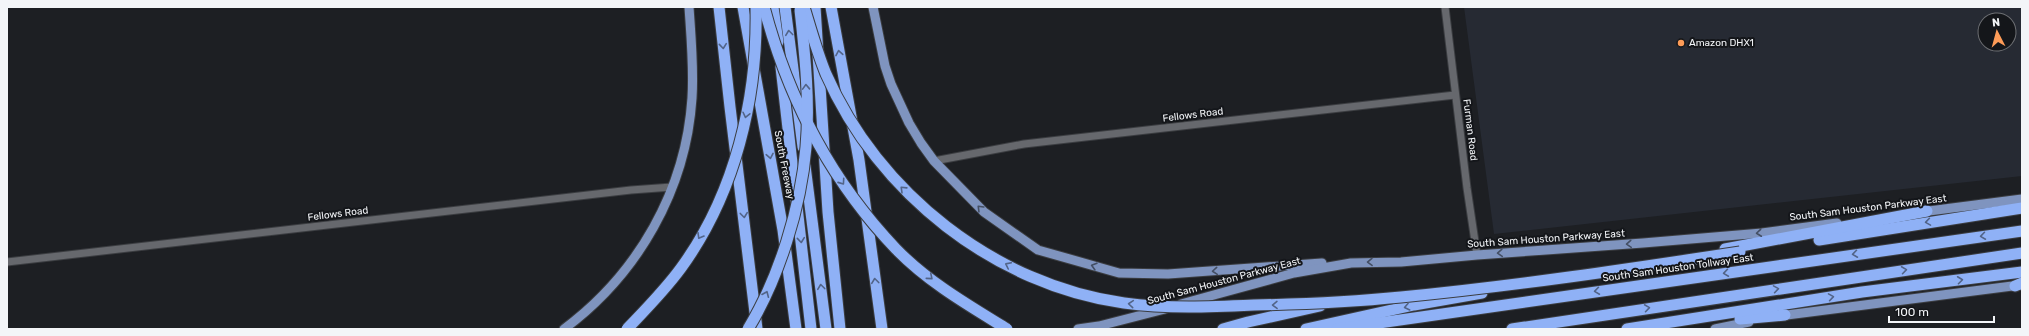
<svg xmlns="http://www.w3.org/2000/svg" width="2029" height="336" font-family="Rubik,sans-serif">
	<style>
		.built { fill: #262a33; fill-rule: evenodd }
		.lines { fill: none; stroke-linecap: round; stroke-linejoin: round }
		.minor-casing { stroke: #3b3d41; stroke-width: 9 }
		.major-casing { stroke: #3b3d41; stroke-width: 11 }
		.highway-casing { stroke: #3b3d41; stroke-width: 13 }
		.minor { stroke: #66686d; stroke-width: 7 }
		.major { stroke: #7f94bf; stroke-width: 9 }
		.highway { stroke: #8fb1f6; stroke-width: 11 }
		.highway-bridge-casing { stroke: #3b3d41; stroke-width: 13; stroke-linecap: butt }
		.highway-bridge { stroke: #8fb1f6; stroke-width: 11 }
		.oneway { stroke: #526488 }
		.oneway2 { stroke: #444f64 }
		.poi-dot { fill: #fe9c58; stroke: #14161a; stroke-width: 1.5 }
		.labels { text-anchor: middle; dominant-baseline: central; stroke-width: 4; stroke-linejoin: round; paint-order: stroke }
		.poi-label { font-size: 10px; fill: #f3f5f8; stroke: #14161a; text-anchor: start }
		.street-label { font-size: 10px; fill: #f3f5f8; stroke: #14161a }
	</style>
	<rect width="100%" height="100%" fill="#1d1f23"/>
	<!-- built -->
	<path class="built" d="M1464 7H2022V176L1494 234ZM1985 20H2009V44H1985Z"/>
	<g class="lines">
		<!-- minor casing -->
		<g class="minor-casing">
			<g id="minor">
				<polyline points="1445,7 1467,188 1477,255"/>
				<polyline points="934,161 1024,144 1455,95"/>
				<polyline points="7,262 631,190 672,187"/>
			</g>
		</g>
		<!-- major casing -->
		<g class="major-casing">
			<g id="major">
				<polyline points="873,7 885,66 891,84 909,123 921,143 934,161 984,212 1038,250 1119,273 1168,274 1322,263"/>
				<polyline points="1921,212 2022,199"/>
				<polyline points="1181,304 1294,273 1351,263 1401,262 1477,255 1643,243 1762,233 1837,223"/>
				<polyline points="1779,316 2020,285"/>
				<path d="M564 329C638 274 686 190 692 98 694 68 691 37 689 7"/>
				<polyline points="1078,329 1099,326 1165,309"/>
				<polyline points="1715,329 1749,322"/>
			</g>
		</g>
		<!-- highway casing -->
		<g class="highway-casing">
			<g id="highway">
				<polyline points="719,7 730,107 757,329"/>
				<polyline points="743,7 783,230 796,329"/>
				<polyline points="773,7 778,42"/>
				<polyline points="785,7 803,147"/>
				<polyline points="815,7 828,212 840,329"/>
				<polyline points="831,7 859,160 882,329"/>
				<polyline points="781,67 811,329"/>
				<polyline points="805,166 826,329"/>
				<polyline points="1819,240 2022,208"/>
				<polyline points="1725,249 1927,211"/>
				<polyline points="2015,286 2022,283"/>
				<polyline points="1740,319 1785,315"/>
				<polyline points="1223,329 1248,322 1320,306"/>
				<polyline points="1306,329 1414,305 1482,293"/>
				<polyline points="1337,329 2022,231"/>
				<polyline points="1512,329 2022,253"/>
				<polyline points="1627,329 1862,292 2022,272"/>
			</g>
		</g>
		<!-- minor -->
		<use href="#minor" class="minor"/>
		<!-- major -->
		<use href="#major" class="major"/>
		<!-- highway -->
		<use href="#highway" class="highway"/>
		<!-- highway-bridge casing -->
		<g class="highway-bridge-casing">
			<g id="highway-bridge">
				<path d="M764 7C788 98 831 181 896 249 928 282 968 305 1007 329"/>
				<path d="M804 7C811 30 817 52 826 74 878 193 995 285 1124 303 1167 309 1211 307 1254 305 1304 304 1352 302 1401 297 1515 286 1628 269 1740 252"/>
				<path d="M627 329C646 309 665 290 681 268 735 194 758 98 756 7"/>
				<path d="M748 329C779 278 801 207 806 147 810 102 805 55 800 10"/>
			</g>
		</g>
		<!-- highway-bridge -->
		<use href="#highway-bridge" class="highway-bridge"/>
	</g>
	<!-- one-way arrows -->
	<defs><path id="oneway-chevron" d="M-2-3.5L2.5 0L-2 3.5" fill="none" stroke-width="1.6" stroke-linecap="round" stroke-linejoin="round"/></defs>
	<g class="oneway">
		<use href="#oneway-chevron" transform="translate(789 33) rotate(-97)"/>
		<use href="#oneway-chevron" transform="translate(723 46) rotate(84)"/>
		<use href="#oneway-chevron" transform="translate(839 53) rotate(-100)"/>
		<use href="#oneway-chevron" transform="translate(806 87) rotate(-92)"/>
		<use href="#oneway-chevron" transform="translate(746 115) rotate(103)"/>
		<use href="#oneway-chevron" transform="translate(770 156) rotate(79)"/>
		<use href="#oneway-chevron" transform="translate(842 182) rotate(55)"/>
		<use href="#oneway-chevron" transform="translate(903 189) rotate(-136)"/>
		<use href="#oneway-chevron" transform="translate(744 215) rotate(83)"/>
		<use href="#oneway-chevron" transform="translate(1928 222) rotate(171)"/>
		<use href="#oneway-chevron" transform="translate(700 236) rotate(120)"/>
		<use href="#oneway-chevron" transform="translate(1983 236) rotate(172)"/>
		<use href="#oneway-chevron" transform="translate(801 240) rotate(84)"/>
		<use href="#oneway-chevron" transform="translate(1855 254) rotate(172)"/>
		<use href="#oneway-chevron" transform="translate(1008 265) rotate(-154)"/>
		<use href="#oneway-chevron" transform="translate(1904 270) rotate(-8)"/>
		<use href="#oneway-chevron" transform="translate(1726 273) rotate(172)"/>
		<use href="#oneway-chevron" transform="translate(930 277) rotate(40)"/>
		<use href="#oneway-chevron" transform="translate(1960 280) rotate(-7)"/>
		<use href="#oneway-chevron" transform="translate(875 281) rotate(-97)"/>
		<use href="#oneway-chevron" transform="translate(821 287) rotate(-97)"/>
		<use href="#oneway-chevron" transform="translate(1776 289) rotate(-9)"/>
		<use href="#oneway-chevron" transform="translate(1597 291) rotate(172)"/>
		<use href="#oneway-chevron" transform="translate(766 294) rotate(-67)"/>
		<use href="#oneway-chevron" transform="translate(1831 297) rotate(-9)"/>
		<use href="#oneway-chevron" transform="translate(1131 304) rotate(-175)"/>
		<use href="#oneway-chevron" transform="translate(1275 305) rotate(179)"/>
		<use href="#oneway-chevron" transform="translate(1407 307) rotate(167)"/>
		<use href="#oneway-chevron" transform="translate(1647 308) rotate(-8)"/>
	</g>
	<g class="oneway2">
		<use href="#oneway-chevron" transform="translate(980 208) rotate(-135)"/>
		<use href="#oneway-chevron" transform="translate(1759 233) rotate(174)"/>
		<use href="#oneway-chevron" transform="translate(1629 244) rotate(176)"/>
		<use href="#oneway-chevron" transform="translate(1500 253) rotate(176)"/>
		<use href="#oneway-chevron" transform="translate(1370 262) rotate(179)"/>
		<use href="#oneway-chevron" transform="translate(1094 266) rotate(-164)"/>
		<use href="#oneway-chevron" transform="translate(1215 271) rotate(175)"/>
	</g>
	<!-- markers -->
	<circle class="poi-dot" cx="1681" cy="43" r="4"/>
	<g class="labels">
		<!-- poi labels -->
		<g class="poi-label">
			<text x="1689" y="43">Amazon DHX1</text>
		</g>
		<!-- street labels -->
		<g class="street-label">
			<text transform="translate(1193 115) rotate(-7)">Fellows Road</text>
			<text transform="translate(1470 130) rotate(83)">Furman Road</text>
			<text transform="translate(784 165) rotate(79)">South Freeway</text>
			<text transform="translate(1868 208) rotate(-7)">South Sam Houston Parkway East</text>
			<text transform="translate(338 214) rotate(-7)">Fellows Road</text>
			<text transform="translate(1546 239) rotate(-4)">South Sam Houston Parkway East</text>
			<text transform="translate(1678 268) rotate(-8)">South Sam Houston Tollway East</text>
			<text transform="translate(1224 281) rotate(-15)">South Sam Houston Parkway East</text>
		</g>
	</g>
	<!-- border -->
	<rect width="2029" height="336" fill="none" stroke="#f3f5f8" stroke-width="16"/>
	<!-- north arrow -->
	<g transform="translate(1997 32) rotate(354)"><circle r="19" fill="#14161a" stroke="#6d6f73"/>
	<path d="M0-3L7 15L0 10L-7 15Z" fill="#fe9c58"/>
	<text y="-6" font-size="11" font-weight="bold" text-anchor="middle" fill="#f3f5f8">N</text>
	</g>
	<!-- scale -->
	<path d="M1889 316v6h105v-6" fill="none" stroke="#f3f5f8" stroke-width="2"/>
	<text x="1895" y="316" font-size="12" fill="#f3f5f8" stroke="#14161a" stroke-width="3" paint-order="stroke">100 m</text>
</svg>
